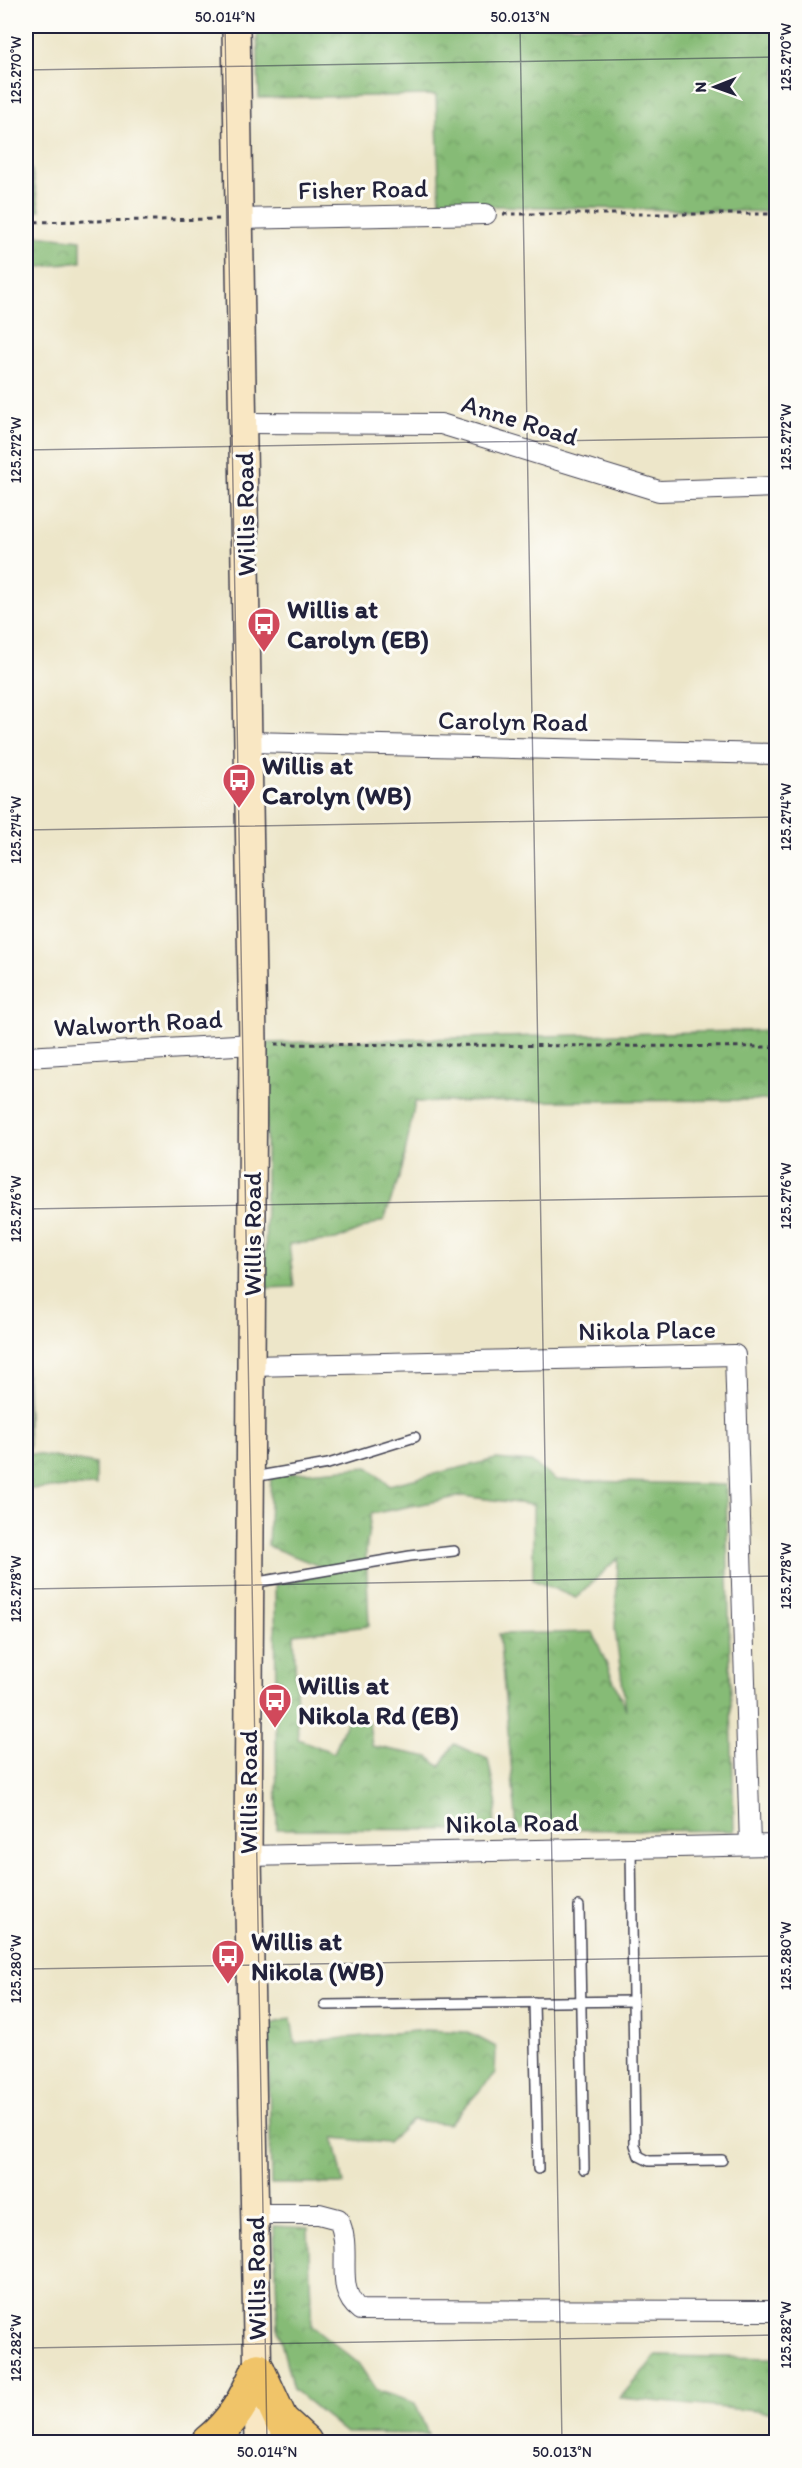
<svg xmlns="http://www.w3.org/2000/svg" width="802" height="2468" font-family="Itim,sans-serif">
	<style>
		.forest { fill: url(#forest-crowns); stroke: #546e58; stroke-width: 1.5 }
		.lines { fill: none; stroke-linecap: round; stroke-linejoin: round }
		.lane-casing { stroke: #403f50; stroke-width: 12 }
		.street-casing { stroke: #403f50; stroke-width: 22 }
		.secondary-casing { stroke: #403f50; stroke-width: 30 }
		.highway-casing { stroke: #403f50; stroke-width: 36 }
		.path { stroke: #403f50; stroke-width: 3; stroke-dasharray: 4.5 4.5; stroke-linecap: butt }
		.lane { stroke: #fff; stroke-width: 9 }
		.street { stroke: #fff; stroke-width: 20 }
		.secondary { stroke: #f9e7c3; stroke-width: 27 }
		.highway { stroke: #f0c469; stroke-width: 33 }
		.ticks { fill: none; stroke: #22223b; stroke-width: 1.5; stroke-opacity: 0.45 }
		.labels { text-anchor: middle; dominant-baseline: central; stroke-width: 6; stroke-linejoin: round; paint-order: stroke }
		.street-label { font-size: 26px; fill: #22223b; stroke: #fdfcf7 }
		.poi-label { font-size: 26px; font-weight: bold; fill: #22223b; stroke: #fdfcf7; text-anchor: start }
		.neatline { fill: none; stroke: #22223b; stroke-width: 2 }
		.ticks-label { font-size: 15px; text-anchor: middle; fill: #22223b }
	</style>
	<defs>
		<pattern id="forest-crowns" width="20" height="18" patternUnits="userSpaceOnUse" patternTransform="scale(1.5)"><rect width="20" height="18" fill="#86bb76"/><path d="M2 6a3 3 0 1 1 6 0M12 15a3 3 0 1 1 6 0" fill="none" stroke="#6d9862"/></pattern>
	</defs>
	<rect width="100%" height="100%" fill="#fdfcf7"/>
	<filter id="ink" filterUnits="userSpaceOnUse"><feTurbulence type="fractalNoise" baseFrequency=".0167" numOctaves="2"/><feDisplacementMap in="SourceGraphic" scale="12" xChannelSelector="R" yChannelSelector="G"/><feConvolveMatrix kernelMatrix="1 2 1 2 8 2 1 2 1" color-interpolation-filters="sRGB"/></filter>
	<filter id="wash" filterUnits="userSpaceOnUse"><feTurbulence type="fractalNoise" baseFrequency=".008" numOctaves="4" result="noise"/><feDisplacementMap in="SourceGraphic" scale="24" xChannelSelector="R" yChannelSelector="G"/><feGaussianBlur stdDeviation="1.35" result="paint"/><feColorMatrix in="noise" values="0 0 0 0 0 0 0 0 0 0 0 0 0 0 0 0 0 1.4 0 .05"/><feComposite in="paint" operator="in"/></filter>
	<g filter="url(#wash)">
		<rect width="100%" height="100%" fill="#ede6c9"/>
		<!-- forest -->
		<g class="forest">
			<polygon points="26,26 32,26 29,159 40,210 26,217"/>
			<polygon points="257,26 776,26 776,212 440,205 436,95 259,98"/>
			<polygon points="26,234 81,240 81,262 26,269"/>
			<polygon points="776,1030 776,1100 415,1102 402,1169 384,1220 336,1240 289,1244 294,1287 265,1288 267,1043"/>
			<polygon points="26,1360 29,1453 96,1464 96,1486 26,1489"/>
			<polygon points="496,1459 531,1462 556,1480 726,1485 734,1831 517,1829 499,1634 593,1632 626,1710 615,1630 618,1558 576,1598 533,1580 533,1505 462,1496 371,1514 366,1551 369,1626 294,1634 298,1739 334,1753 348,1716 369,1722 372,1746 429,1757 440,1767 454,1744 488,1759 497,1805 492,1830 277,1829 275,1585 332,1571 268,1546 271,1475 368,1467 389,1485"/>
			<polygon points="291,2018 295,2043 425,2030 468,2032 496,2047 495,2074 449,2124 412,2120 388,2143 334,2138 344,2184 271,2184 268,2025"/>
			<polygon points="274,2226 308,2228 312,2326 358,2363 376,2390 415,2403 428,2434 346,2433 293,2389 278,2330"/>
			<polygon points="656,2356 776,2358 776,2413 620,2398"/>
		</g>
	</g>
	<g filter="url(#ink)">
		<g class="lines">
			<!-- lane casing -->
			<g class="lane-casing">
				<g id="lane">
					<polyline points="253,1477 328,1464 415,1437"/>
					<polyline points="252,1583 410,1556 454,1551"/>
					<polyline points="631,1848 635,2145 639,2156 649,2161 722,2160"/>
					<polyline points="579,1906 584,2169"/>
					<polyline points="534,2002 538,2169"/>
					<polyline points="325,2005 633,2001"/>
				</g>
			</g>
			<!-- street casing -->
			<g class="street-casing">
				<g id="street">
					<polyline points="240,219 486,214"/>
					<polyline points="243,423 441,424 659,491 776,487"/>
					<polyline points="248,742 776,754"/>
					<polyline points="26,1057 253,1044"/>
					<polyline points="251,1366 735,1355 750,1845"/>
					<polyline points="248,1856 776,1845"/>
					<path d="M255 2214H319L338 2219C354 2250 332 2289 360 2310L776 2311"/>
				</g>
			</g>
			<!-- secondary casing -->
			<g class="secondary-casing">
				<polyline id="secondary" points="236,26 253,1044 248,1856 259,2442"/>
			</g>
			<!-- highway casing -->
			<g class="highway-casing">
				<g id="highway">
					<polyline points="258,2370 281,2420 305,2442"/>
					<path d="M208 2442C233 2422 245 2400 258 2370"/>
				</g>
			</g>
			<!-- path -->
			<g class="path">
				<polyline points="503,214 776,214"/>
				<polyline points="26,222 219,219"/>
				<polyline points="275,1044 776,1047"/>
			</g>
			<!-- lane -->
			<use href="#lane" class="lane"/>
			<!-- street -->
			<use href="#street" class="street"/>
			<!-- secondary -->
			<use href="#secondary" class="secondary"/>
			<!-- highway -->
			<use href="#highway" class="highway"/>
		</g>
	</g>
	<!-- ticks -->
	<path class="ticks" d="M225 26 267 2442M520 26 562 2442M26 70 776 57M26 450 776 437M26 830 776 817M26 1209 776 1196M26 1589 776 1576M26 1969 776 1956M26 2348 776 2335"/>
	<!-- icons -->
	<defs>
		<g id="bus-pin" transform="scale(1.725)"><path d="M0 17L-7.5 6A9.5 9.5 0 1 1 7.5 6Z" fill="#d1495b" stroke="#fdfcf7"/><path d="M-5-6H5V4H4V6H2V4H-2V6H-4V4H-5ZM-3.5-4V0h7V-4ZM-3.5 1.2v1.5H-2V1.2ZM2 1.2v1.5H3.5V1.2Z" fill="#fff"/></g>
	</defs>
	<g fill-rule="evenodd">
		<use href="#bus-pin" x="264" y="624"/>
		<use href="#bus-pin" x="239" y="780"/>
		<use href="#bus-pin" x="275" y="1700"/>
		<use href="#bus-pin" x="228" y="1956"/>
	</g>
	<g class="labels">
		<!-- street labels -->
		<g class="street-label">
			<text transform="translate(363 189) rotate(-1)">Fisher Road</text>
			<text transform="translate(520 420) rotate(17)">Anne Road</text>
			<text transform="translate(245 514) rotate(-91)">Willis Road</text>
			<text transform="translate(513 721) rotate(1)">Carolyn Road</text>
			<text transform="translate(138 1023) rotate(-3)">Walworth Road</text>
			<text transform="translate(252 1234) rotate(-90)">Willis Road</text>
			<text transform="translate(647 1330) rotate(-1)">Nikola Place</text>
			<text transform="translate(248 1792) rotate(-90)">Willis Road</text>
			<text transform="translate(512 1823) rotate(-1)">Nikola Road</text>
			<text transform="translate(256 2278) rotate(-91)">Willis Road</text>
		</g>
		<!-- poi labels -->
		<g class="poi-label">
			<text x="287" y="609">Willis at<tspan x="287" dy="30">Carolyn (EB)</tspan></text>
			<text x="262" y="765">Willis at<tspan x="262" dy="30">Carolyn (WB)</tspan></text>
			<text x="298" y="1685">Willis at<tspan x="298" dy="30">Nikola Rd (EB)</tspan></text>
			<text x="251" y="1941">Willis at<tspan x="251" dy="30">Nikola (WB)</tspan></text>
		</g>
	</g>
	<!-- margin -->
	<rect width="802" height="2468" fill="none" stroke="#fdfcf7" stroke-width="66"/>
	<!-- north arrow -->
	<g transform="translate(715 87) rotate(269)" stroke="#fdfcf7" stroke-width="4.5" paint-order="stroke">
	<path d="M0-4.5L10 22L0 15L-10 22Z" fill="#22223b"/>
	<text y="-9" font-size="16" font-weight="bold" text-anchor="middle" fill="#22223b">N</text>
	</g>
	<rect x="33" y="33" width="736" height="2402" class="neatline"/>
	<g class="ticks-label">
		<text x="225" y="22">50.014°N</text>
		<text x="520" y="22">50.013°N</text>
		<text transform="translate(786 57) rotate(-90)" y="5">125.270°W</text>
		<text transform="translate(16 70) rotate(-90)" y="5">125.270°W</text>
		<text transform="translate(786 437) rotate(-90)" y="5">125.272°W</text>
		<text transform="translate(16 450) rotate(-90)" y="5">125.272°W</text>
		<text transform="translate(786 817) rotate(-90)" y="5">125.274°W</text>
		<text transform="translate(16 830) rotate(-90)" y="5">125.274°W</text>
		<text transform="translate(786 1196) rotate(-90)" y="5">125.276°W</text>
		<text transform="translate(16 1209) rotate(-90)" y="5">125.276°W</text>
		<text transform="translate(786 1576) rotate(-90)" y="5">125.278°W</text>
		<text transform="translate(16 1589) rotate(-90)" y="5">125.278°W</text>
		<text transform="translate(786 1956) rotate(-90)" y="5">125.280°W</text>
		<text transform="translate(16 1969) rotate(-90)" y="5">125.280°W</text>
		<text transform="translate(786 2335) rotate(-90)" y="5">125.282°W</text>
		<text transform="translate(16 2348) rotate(-90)" y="5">125.282°W</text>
		<text x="267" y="2457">50.014°N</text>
		<text x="562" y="2457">50.013°N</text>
	</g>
</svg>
